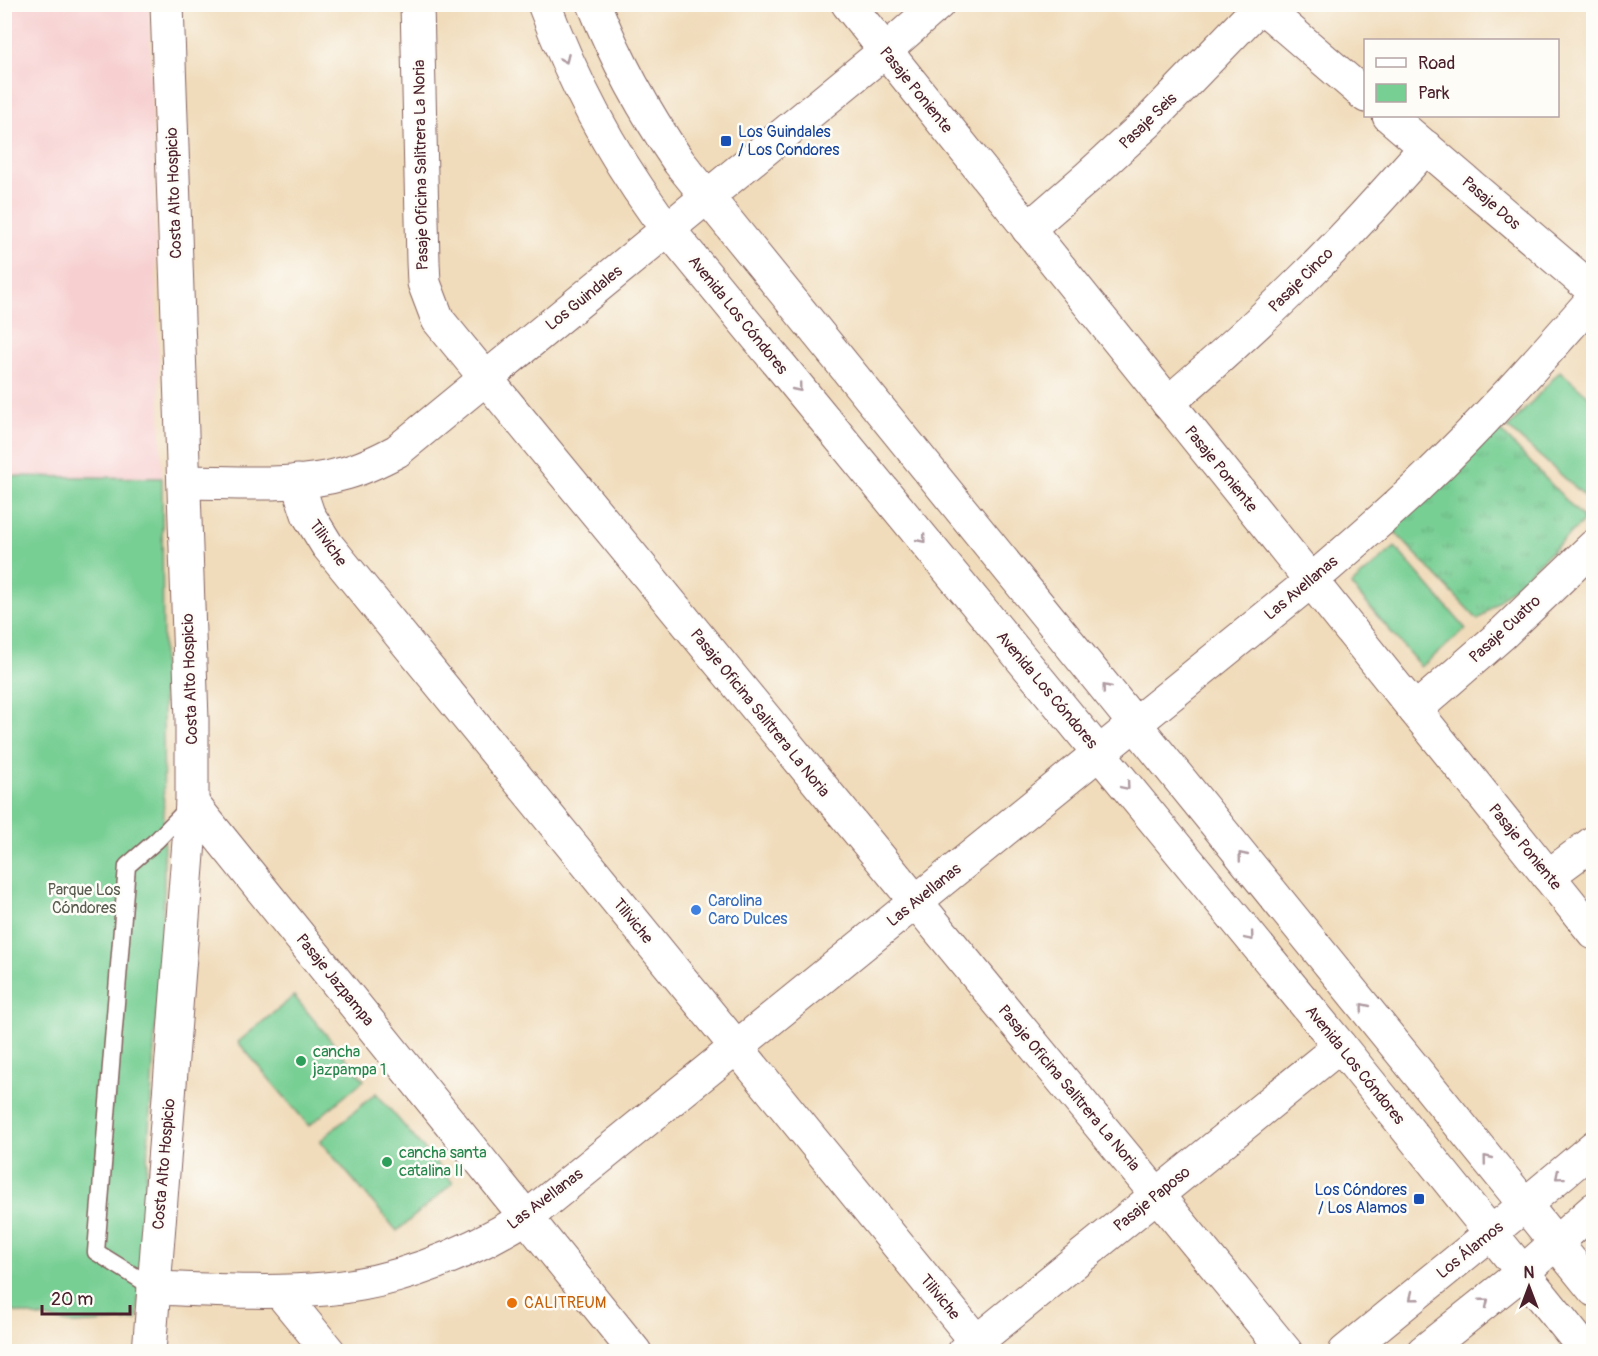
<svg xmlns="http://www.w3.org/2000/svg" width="1598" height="1356" font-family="Pangolin,sans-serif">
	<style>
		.built { fill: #f7cfd0 }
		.grass { fill: url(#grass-tufts); stroke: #617760; stroke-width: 1.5 }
		.park { fill: #78cf94; stroke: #617760; stroke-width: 1.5 }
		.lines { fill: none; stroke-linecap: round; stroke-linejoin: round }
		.lane-casing { stroke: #84615d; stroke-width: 19 }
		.street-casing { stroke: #84615d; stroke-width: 35 }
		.secondary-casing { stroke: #84615d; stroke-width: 35 }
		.lane { stroke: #fff; stroke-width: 16 }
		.street { stroke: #fff; stroke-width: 33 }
		.secondary { stroke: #fff; stroke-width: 33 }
		.oneway { stroke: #ae9aa0 }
		.transit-dot { fill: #1a4fb4; stroke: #fdfcf7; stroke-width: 2 }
		.shop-dot { fill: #3f7fe0; stroke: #fdfcf7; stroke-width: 2 }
		.leisure-dot { fill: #2e9e5b; stroke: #fdfcf7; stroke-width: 2 }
		.food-dot { fill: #e8710a; stroke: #fdfcf7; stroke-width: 2 }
		.labels { text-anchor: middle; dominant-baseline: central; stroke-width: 5; stroke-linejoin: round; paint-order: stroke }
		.street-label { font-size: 16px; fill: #4a1f2b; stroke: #fdfcf7 }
		.transit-label { font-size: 16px; fill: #164399; stroke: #fdfcf7; text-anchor: start }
		.park-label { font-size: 16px; fill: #5a5d50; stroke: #fdfcf7 }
		.shop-label { font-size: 16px; fill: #366cbe; stroke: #fdfcf7; text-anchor: start }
		.leisure-label { font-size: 16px; fill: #27864d; stroke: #fdfcf7; text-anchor: start }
		.food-label { font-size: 16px; fill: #c56008; stroke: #fdfcf7; text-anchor: start }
	</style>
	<defs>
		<pattern id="grass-tufts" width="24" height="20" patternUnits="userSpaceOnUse" patternTransform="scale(1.5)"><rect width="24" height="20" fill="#78cf94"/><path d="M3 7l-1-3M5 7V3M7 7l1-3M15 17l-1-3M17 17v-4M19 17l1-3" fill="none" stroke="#69b180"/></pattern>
	</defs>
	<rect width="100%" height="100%" fill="#fdfcf7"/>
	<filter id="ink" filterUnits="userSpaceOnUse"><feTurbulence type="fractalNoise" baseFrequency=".0167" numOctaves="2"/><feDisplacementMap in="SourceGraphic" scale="12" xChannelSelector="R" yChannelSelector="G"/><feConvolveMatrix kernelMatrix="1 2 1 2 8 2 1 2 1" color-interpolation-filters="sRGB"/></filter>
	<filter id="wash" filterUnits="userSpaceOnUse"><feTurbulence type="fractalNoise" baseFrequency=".008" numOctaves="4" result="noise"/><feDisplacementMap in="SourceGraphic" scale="24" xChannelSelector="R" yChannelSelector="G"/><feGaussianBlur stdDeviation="1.35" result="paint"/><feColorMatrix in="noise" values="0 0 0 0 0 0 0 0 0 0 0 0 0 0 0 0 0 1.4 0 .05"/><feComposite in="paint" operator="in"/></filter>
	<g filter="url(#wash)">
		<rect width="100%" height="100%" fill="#f0dbba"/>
		<!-- built -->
		<polygon class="built" points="5,5 149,5 162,478 5,476"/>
		<!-- grass -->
		<polygon class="grass" points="1498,428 1585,520 1478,620 1391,528"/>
		<!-- park -->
		<g class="park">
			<polygon points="1560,371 1593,400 1593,503 1508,428"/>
			<polygon points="5,476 162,478 164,893 137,1320 74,1324 5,1310"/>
			<polygon points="1395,547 1466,629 1421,667 1351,585"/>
			<polygon points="294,996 364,1080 309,1126 238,1042"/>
			<polygon points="376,1093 453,1183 397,1231 320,1141"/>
		</g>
	</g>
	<g filter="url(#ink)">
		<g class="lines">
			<!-- lane casing -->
			<g class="lane-casing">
				<polyline id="lane" points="154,1288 96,1252 127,866 157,840 190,806"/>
			</g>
			<!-- street casing -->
			<g class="street-casing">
				<g id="street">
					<polyline points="417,4 423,262 424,283 438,320 1286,1352"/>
					<polyline points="848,4 1594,933"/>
					<polyline points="1259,4 1366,96"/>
					<polyline points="1389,116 1594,291"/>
					<polyline points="1028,229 1089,176 1148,122 1260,6"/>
					<path d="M1168 403C1213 364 1258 324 1300 282 1344 239 1385 193 1426 147"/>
					<polyline points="297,481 308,514 327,545 985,1352"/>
					<path d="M184 482C235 482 296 488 346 473 364 468 380 460 397 451L885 51 938 4"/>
					<polyline points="1415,710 1501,635 1594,546"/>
					<polyline points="192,803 635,1352"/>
					<polyline points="1548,876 1594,842"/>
					<path d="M154 1288C211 1290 268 1294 325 1289 397 1283 465 1255 527 1217L1311 581C1347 550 1383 519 1418 486 1480 427 1537 363 1594 298"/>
					<polyline points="280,1292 329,1352"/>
					<polyline points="964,1352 1340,1046"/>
				</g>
			</g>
			<!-- secondary casing -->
			<g class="secondary-casing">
				<g id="secondary">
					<path d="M544 4C572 79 608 148 655 213L1340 1046 1587 1352"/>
					<path d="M594 4C617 62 644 111 679 162L1594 1290"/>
					<polyline points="149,1352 192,803 192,720 167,4"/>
					<polyline points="1345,1352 1491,1233 1594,1147"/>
					<polyline points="1423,1352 1523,1272 1594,1209"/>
				</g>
			</g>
			<!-- lane -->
			<use href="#lane" class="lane"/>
			<!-- street -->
			<use href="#street" class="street"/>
			<!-- secondary -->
			<use href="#secondary" class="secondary"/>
		</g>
		<!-- one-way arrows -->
		<defs><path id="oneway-chevron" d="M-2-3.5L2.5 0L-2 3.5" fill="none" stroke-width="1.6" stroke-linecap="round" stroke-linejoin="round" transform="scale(1.5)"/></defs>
		<g class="oneway">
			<use href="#oneway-chevron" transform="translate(565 59) rotate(66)"/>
			<use href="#oneway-chevron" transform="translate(798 388) rotate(51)"/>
			<use href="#oneway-chevron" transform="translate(922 539) rotate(51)"/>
			<use href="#oneway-chevron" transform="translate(1106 688) rotate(-129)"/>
			<use href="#oneway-chevron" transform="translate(1126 786) rotate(50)"/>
			<use href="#oneway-chevron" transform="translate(1242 856) rotate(-129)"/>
			<use href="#oneway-chevron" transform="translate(1250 937) rotate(50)"/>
			<use href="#oneway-chevron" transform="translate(1364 1007) rotate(-129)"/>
			<use href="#oneway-chevron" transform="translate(1487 1159) rotate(-129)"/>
			<use href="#oneway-chevron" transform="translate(1559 1176) rotate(140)"/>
			<use href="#oneway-chevron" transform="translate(1413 1297) rotate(141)"/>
			<use href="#oneway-chevron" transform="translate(1485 1302) rotate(-39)"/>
		</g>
	</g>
	<!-- markers -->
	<g class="transit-dot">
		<rect x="720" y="135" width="12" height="12" rx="3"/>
		<rect x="1413" y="1193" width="12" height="12" rx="3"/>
	</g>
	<circle class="shop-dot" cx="696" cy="910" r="6"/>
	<g class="leisure-dot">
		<circle cx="301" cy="1061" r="6"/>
		<circle cx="387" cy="1162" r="6"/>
	</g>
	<circle class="food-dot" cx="512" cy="1303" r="6"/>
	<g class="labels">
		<!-- street labels -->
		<g class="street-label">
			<text transform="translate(916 90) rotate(51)">Pasaje Poniente</text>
			<text transform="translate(1148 121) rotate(-44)">Pasaje Seis</text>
			<text transform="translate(421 165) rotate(-91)">Pasaje Oficina Salitrera La Noria</text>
			<text transform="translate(174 193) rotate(-92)">Costa Alto Hospicio</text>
			<text transform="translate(1491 203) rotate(41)">Pasaje Dos</text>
			<text transform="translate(1301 280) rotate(-45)">Pasaje Cinco</text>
			<text transform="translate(584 298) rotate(-39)">Los Guindales</text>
			<text transform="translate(738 315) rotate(51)">Avenida Los Cóndores</text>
			<text transform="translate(1221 469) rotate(51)">Pasaje Poniente</text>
			<text transform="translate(328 543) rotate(55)">Tiliviche</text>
			<text transform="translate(1301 588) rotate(-40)">Las Avellanas</text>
			<text transform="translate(1505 629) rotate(-43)">Pasaje Cuatro</text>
			<text transform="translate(190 679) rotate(-92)">Costa Alto Hospicio</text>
			<text transform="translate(1047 690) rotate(50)">Avenida Los Cóndores</text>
			<text transform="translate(760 713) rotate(51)">Pasaje Oficina Salitrera La Noria</text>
			<text transform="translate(1525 847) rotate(51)">Pasaje Poniente</text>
			<text transform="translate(924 895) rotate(-39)">Las Avellanas</text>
			<text transform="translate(633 921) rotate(51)">Tiliviche</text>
			<text transform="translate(335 980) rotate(51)">Pasaje Jazpampa</text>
			<text transform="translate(1355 1065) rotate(51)">Avenida Los Cóndores</text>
			<text transform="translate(1069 1088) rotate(50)">Pasaje Oficina Salitrera La Noria</text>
			<text transform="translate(164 1164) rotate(-85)">Costa Alto Hospicio</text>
			<text transform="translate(545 1199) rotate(-37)">Las Avellanas</text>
			<text transform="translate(1152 1199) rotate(-39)">Pasaje Paposo</text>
			<text transform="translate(1470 1250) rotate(-39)">Los Álamos</text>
			<text transform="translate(940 1297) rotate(51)">Tiliviche</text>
		</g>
		<!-- transit labels -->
		<g class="transit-label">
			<text x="738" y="132">Los Guindales<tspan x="738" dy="18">/ Los Condores</tspan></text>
			<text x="1407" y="1190" text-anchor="end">Los Cóndores<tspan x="1407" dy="18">/ Los Alamos</tspan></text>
		</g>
		<!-- park labels -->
		<g class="park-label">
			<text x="84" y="890">Parque Los<tspan x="84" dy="18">Cóndores</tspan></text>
		</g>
		<!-- shop labels -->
		<g class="shop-label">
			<text x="708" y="901">Carolina<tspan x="708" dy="18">Caro Dulces</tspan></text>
		</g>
		<!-- leisure labels -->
		<g class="leisure-label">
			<text x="313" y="1052">cancha<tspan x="313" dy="18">jazpampa 1</tspan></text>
			<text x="399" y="1153">cancha santa<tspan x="399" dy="18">catalina II</tspan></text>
		</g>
		<!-- food labels -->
		<g class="food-label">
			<text x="524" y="1303">CALITREUM</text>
		</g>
	</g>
	<!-- margin -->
	<rect width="1598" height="1356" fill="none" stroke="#fdfcf7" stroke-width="24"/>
	<!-- legend -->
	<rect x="1364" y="39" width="195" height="78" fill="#fdfcf7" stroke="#b5a4a5" stroke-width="1.5"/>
	<rect x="1376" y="58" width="30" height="9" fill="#ffffff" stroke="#b5a4a5" stroke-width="1.5"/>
	<text x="1418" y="69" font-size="18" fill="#4a1f2b">Road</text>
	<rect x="1376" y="84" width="30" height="18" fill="#78cf94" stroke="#b5a4a5" stroke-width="1.5"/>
	<text x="1418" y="99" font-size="18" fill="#4a1f2b">Park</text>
	<!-- north arrow -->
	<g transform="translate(1529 1287)" stroke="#fdfcf7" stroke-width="4.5" paint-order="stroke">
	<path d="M0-4.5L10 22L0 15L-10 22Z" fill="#4a1f2b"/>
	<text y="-9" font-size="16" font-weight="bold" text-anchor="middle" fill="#4a1f2b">N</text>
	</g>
	<!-- scale -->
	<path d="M42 1305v9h88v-9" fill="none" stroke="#4a1f2b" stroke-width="3"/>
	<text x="51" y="1305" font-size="18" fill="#4a1f2b" stroke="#fdfcf7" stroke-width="4.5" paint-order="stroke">20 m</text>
</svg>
